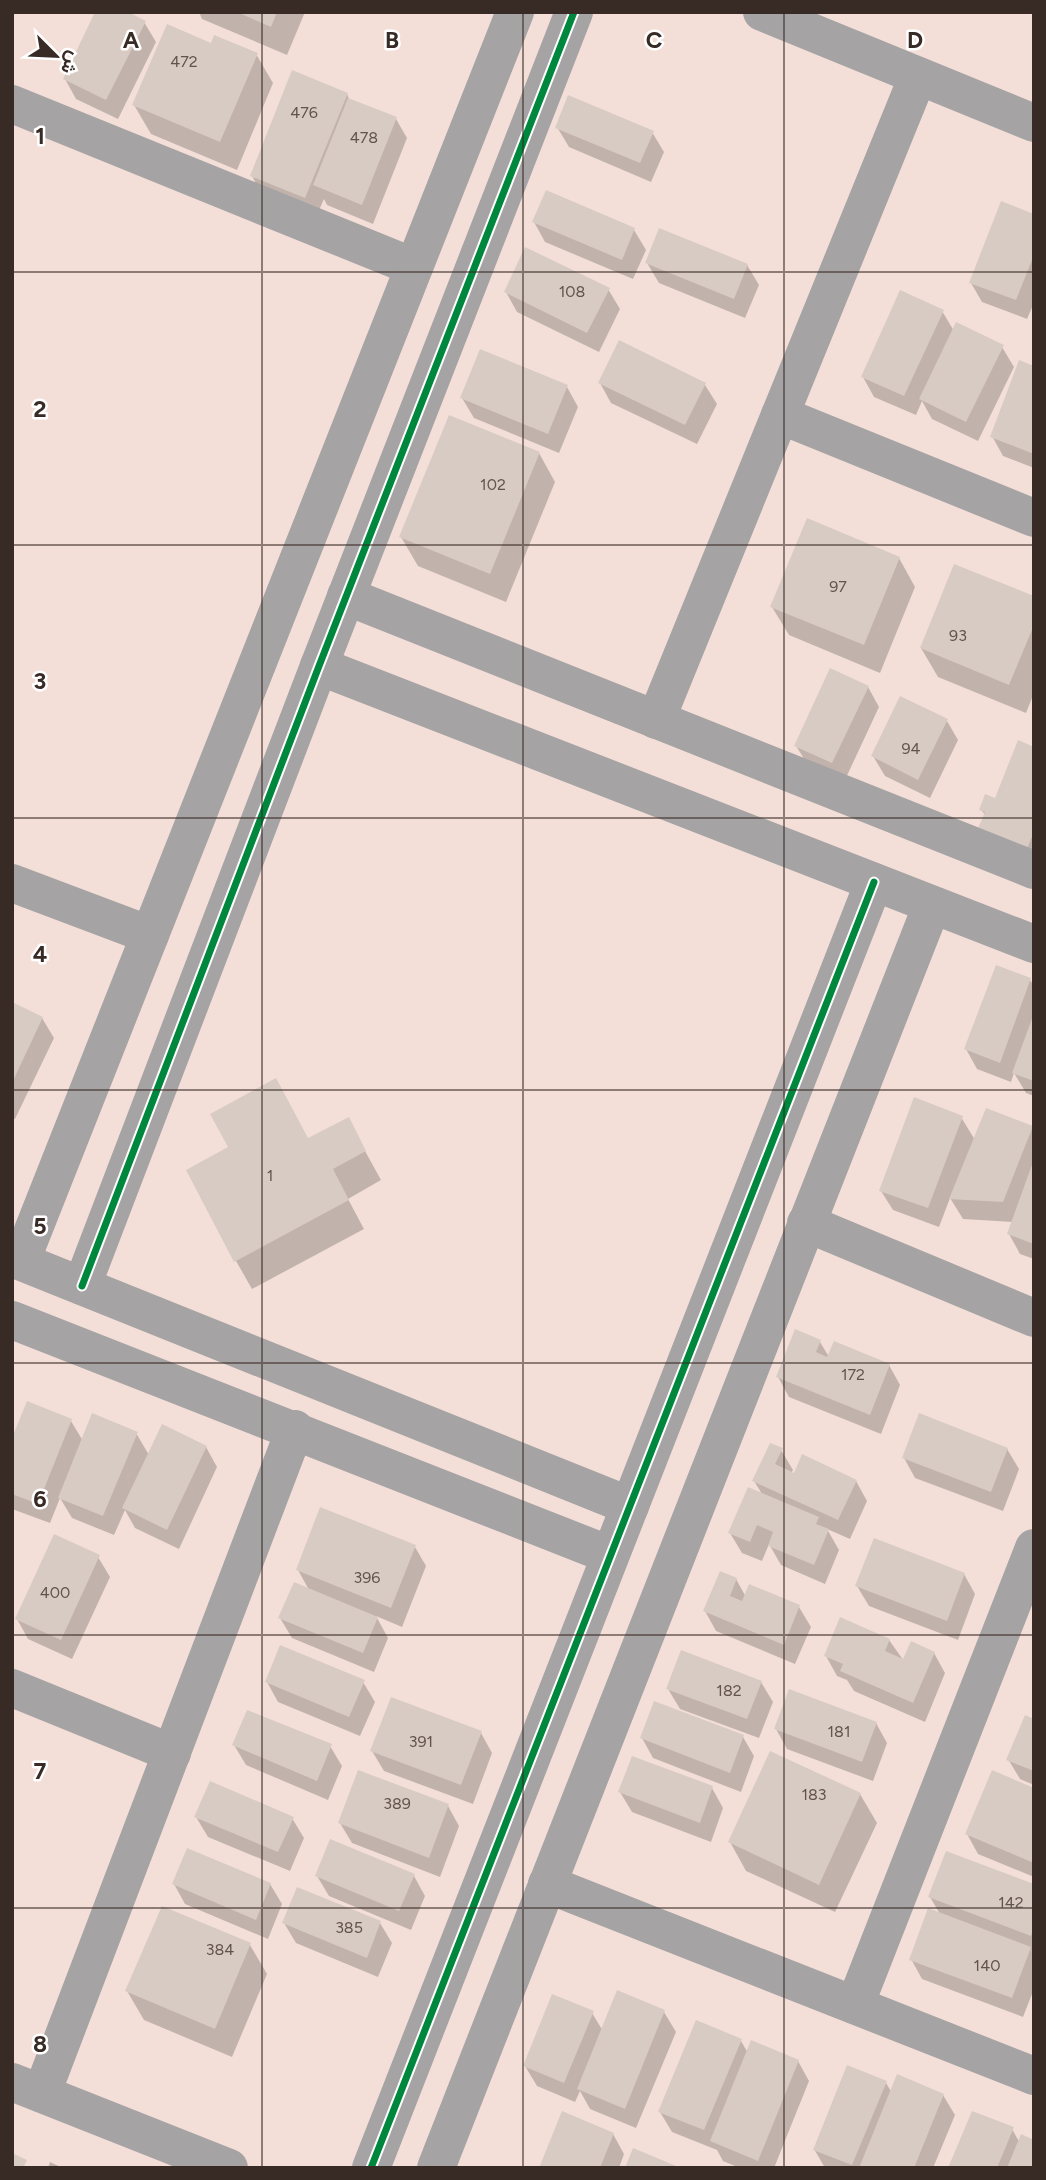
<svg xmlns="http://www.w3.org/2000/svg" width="1046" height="2180" font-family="Figtree,Vazirmatn,sans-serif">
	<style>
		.shadow { fill: #0003 }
		.building { fill: #d8cbc3 }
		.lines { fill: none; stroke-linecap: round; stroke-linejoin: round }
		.minor { stroke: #a6a3a4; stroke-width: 38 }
		.cycleway-casing { stroke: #fff; stroke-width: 11 }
		.cycleway { stroke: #00873e; stroke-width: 7 }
		.grid { fill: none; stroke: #382a25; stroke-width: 2; stroke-opacity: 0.55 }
		.labels { text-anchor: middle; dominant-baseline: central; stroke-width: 5; stroke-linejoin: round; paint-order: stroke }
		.number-label { font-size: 16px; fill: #61534d }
		.grid-label { font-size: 23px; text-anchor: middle; font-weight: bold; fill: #382a25; stroke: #fff; stroke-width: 5; stroke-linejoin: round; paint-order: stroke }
	</style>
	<rect width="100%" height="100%" fill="#f3dfd8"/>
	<!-- shadow -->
	<g class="shadow">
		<polygon points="199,12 305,12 287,55 202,19"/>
		<polygon points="144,22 156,42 118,119 76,99 65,79"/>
		<polygon points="212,45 256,54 273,83 237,170 151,134 134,105"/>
		<polygon points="347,94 350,101 396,119 407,138 373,224 327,205 324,199 316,217 263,196 252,176"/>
		<polygon points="557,127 652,132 664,152 651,182 569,147"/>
		<polygon points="1034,216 1034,303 1027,319 982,302 971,283"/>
		<polygon points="534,222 634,230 646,250 633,279 545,242"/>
		<polygon points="647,263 747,265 759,285 745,318 659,283"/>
		<polygon points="608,289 620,309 599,352 517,312 506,292"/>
		<polygon points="942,311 954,331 1002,347 1014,367 978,441 932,419 922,401 916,415 874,397 863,377"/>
		<polygon points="1034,368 1034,468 1003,456 992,436"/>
		<polygon points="600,383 705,385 717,404 697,444 611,403"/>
		<polygon points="567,387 578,407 559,453 474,418 462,398"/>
		<polygon points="539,453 555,482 506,602 418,566 401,537"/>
		<polygon points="899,558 915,587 880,673 789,635 772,607"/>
		<polygon points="1034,598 1034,693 1026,713 938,677 921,648"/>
		<polygon points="868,687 879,707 844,782 808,765 796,746"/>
		<polygon points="947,721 958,740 930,798 885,776 873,756"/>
		<polygon points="1034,748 1034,868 981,810 996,800"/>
		<polygon points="1030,980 1034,986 1034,1096 1026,1093 1014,1073 1011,1082 977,1069 966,1049"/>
		<polygon points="12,1004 42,1018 54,1038 15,1119 12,1118"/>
		<polygon points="961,1117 975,1140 1032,1128 1034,1131 1034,1259 1020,1254 1009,1234 1013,1222 963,1219 950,1198 939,1227 893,1210 881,1191"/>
		<polygon points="348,1120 381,1180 348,1199 364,1229 252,1289 236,1261 309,1140"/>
		<polygon points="820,1342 829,1357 889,1365 900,1385 881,1434 789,1397 778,1377"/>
		<polygon points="71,1421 83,1441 136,1433 149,1455 206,1447 217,1467 179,1549 135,1528 125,1510 114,1535 72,1518 60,1498 50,1523 12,1509 12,1443"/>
		<polygon points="1007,1449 1019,1469 1003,1511 915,1478 904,1458"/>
		<polygon points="781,1450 793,1470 791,1473 856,1481 867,1501 850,1539 827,1529 839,1550 825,1584 781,1565 769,1544 762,1561 742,1553 730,1533 762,1494 754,1481"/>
		<polygon points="415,1547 426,1566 402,1627 376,1616 388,1638 374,1672 292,1638 280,1618 309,1590 298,1570"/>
		<polygon points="98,1557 110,1577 72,1659 28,1639 17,1619"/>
		<polygon points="964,1574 975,1594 958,1640 869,1606 857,1586"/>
		<polygon points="736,1579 746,1597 799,1607 811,1627 795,1664 716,1631 705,1611"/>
		<polygon points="889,1640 904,1661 934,1653 945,1673 925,1722 854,1691 847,1680 837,1676 826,1656"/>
		<polygon points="267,1682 363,1682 375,1702 360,1736 278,1702"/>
		<polygon points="761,1682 773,1702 759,1738 680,1709 668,1689"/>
		<polygon points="1034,1721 1034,1785 1020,1779 1008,1759"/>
		<polygon points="876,1723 887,1743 873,1781 787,1749 776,1729"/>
		<polygon points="481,1733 492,1753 473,1804 384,1771 372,1751"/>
		<polygon points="743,1737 754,1756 741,1792 653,1758 642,1738"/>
		<polygon points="234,1745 330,1746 342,1766 328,1800 246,1765"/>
		<polygon points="712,1788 723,1808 711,1842 632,1812 620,1792"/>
		<polygon points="1034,1790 1034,1877 978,1854 967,1834"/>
		<polygon points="860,1794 877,1823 835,1912 746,1871 730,1842"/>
		<polygon points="448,1806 459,1826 440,1877 352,1843 340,1823"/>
		<polygon points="196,1817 292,1818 304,1838 290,1871 208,1837"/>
		<polygon points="317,1876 414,1876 425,1896 411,1930 329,1896"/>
		<polygon points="174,1884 270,1884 282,1904 268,1939 185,1904"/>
		<polygon points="1034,1886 1034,1952 1031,1950 1034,1955 1034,1989 1023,2017 922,1979 911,1959 940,1914 930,1897"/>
		<polygon points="284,1923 380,1923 392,1943 378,1977 296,1943"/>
		<polygon points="250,1945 267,1974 232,2057 144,2020 127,1991"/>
		<polygon points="664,2012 676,2032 636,2128 590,2109 580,2091 575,2102 537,2086 525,2066 592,2013 603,2031"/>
		<polygon points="741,2041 748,2053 798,2061 809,2081 774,2168 740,2168 723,2161 717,2150 672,2132 660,2112"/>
		<polygon points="886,2083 892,2093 943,2095 955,2115 933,2168 825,2168 814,2149"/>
		<polygon points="1012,2129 1034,2168 950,2168"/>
		<polygon points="613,2134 624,2154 619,2168 541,2168"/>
		<polygon points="50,2162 63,2168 48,2168"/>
	</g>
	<!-- building -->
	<g class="building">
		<polygon points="95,12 128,12 146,21 106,100 63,79"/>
		<polygon points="237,12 277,12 271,27"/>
		<polygon points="167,24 211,43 214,35 258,53 220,142 132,105"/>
		<polygon points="292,70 348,93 305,198 250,176"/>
		<polygon points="568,95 654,131 640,163 555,128"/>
		<polygon points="348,98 397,117 362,205 313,185"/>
		<polygon points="546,190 635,228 622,260 532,222"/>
		<polygon points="1001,201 1034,214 1034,255 1016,300 969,283"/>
		<polygon points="659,228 748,264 734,299 645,263"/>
		<polygon points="525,247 610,288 587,333 504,292"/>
		<polygon points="900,290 944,310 904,396 861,377"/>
		<polygon points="956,322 1004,345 966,422 919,399"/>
		<polygon points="619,340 706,383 685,425 598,383"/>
		<polygon points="480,349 568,385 548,434 460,398"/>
		<polygon points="1019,360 1034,366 1034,454 990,437"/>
		<polygon points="449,415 540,452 490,574 399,537"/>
		<polygon points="807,518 900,557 864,645 770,607"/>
		<polygon points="954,564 1034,596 1034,625 1009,685 920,648"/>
		<polygon points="830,668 869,686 832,763 794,746"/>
		<polygon points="900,696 948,719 918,780 871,756"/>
		<polygon points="1018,740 1034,747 1034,832 1026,851 977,831 985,812 979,810 985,794 995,798"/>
		<polygon points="996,965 1031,978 1000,1063 964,1049"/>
		<polygon points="12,1002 43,1017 12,1083"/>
		<polygon points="1033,1016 1034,1016 1034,1081 1012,1073"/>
		<polygon points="276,1078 308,1138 349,1117 366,1151 333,1169 349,1200 234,1262 186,1170 228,1147 210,1114"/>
		<polygon points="914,1097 963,1116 928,1208 879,1191"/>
		<polygon points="986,1108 1033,1126 1003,1202 949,1199"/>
		<polygon points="1033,1162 1034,1162 1034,1244 1007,1234"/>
		<polygon points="795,1329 821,1340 816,1352 827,1357 834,1341 890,1364 870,1415 776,1377"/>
		<polygon points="27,1401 72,1419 38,1504 12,1494 12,1438"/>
		<polygon points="92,1413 138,1432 103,1516 58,1498"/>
		<polygon points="919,1413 1008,1448 991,1492 902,1458"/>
		<polygon points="162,1424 207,1446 167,1530 122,1508"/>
		<polygon points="770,1443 783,1448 775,1464 794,1473 802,1454 857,1480 838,1520 752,1481"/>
		<polygon points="748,1487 819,1517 816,1524 829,1529 814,1565 768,1546 773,1532 757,1525 750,1542 728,1533"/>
		<polygon points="320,1507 416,1545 391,1608 296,1570"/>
		<polygon points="54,1534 100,1555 61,1640 15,1619"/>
		<polygon points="874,1538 965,1573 947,1621 855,1586"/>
		<polygon points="720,1571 737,1578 730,1596 742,1601 749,1584 800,1605 784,1645 703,1611"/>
		<polygon points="294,1582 378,1617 363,1653 278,1618"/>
		<polygon points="840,1617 890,1639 885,1651 903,1659 911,1641 935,1652 913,1703 840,1671 843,1664 824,1656"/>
		<polygon points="280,1645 365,1680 349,1717 265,1682"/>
		<polygon points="681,1650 762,1681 747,1719 666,1689"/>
		<polygon points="789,1689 877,1722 862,1762 774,1729"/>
		<polygon points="391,1697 482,1731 461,1785 370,1751"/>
		<polygon points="654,1701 744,1735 730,1773 640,1738"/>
		<polygon points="247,1710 332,1744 317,1781 232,1745"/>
		<polygon points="1025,1715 1034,1719 1034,1771 1006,1760"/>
		<polygon points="770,1751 861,1793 819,1885 728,1842"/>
		<polygon points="632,1756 713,1786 700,1823 618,1792"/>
		<polygon points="358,1770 449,1804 429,1858 338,1823"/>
		<polygon points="992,1770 1034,1788 1034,1863 965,1834"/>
		<polygon points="210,1781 294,1817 278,1852 194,1817"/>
		<polygon points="330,1839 415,1874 399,1911 315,1876"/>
		<polygon points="187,1848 271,1883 256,1920 172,1884"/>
		<polygon points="946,1851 1034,1884 1034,1927 1031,1936 928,1897"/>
		<polygon points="297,1887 381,1921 367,1958 282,1923"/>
		<polygon points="162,1906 251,1943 215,2029 125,1991"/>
		<polygon points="928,1908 1031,1947 1012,1998 909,1960"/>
		<polygon points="617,1990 665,2010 625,2109 577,2089"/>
		<polygon points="552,1994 594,2011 564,2083 523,2066"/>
		<polygon points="696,2020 742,2039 704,2130 658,2112"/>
		<polygon points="751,2040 799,2060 758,2161 710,2141"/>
		<polygon points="847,2065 887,2081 852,2165 813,2150"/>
		<polygon points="897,2074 944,2094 914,2168 859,2168"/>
		<polygon points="562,2111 614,2133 600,2168 539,2168"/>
		<polygon points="972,2111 1014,2127 997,2168 948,2168"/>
		<polygon points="1021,2134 1034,2140 1034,2168 1007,2168"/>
		<polygon points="633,2148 681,2168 625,2168"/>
		<polygon points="12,2153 27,2160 23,2168 12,2168"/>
	</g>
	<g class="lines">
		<!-- minor -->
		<g class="minor">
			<polyline points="762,12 1034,123"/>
			<polyline points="12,104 414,267"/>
			<polyline points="780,415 1034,518"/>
			<polyline points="346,596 1034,870"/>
			<polyline points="319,666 1034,944"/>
			<polyline points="656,720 918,76"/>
			<polyline points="12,883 150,935"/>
			<polyline points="806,1223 1034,1318"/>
			<polyline points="12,1258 630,1506"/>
			<polyline points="21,1261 515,12"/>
			<polyline points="82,1286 319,666 574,12"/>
			<polyline points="12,1320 610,1555"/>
			<polyline points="12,1688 172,1753"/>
			<polyline points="547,1884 1034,2076"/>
			<polyline points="855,2005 1034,1548"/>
			<polyline points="12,2082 229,2168"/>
			<polyline points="42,2093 295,1429"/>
			<polyline points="371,2168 874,882"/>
			<polyline points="436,2168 932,905"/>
		</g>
		<!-- cycleway casing -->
		<g class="cycleway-casing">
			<g id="cycleway">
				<polyline points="82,1286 319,666 574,12"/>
				<polyline points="371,2168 874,882"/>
			</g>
		</g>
		<!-- cycleway -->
		<use href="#cycleway" class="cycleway"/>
	</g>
	<!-- grid -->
	<path class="grid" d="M262 12V2168M523 12V2168M784 12V2168M12 272H1034M12 545H1034M12 818H1034M12 1090H1034M12 1363H1034M12 1635H1034M12 1908H1034"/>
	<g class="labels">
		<!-- number labels -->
		<g class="number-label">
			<text x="184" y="61">472</text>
			<text x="304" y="112">476</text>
			<text x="364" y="137">478</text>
			<text x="572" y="291">108</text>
			<text x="493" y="484">102</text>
			<text x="838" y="586">97</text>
			<text x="958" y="635">93</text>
			<text x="911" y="748">94</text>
			<text x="270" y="1175">1</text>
			<text x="853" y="1374">172</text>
			<text x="367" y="1577">396</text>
			<text x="55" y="1592">400</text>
			<text x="729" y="1690">182</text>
			<text x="839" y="1731">181</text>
			<text x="421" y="1741">391</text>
			<text x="814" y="1794">183</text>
			<text x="397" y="1803">389</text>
			<text x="1011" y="1902">142</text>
			<text x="349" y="1927">385</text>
			<text x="220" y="1949">384</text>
			<text x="987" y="1965">140</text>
		</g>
	</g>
	<g class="grid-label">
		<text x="131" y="48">A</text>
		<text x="392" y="48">B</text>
		<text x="654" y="48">C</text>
		<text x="915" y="48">D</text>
		<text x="40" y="144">1</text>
		<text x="40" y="417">2</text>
		<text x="40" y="689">3</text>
		<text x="40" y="962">4</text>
		<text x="40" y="1234">5</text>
		<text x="40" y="1507">6</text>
		<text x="40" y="1779">7</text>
		<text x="40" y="2052">8</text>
	</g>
	<!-- border -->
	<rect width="1046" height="2180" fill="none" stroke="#382a25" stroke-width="28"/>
	<!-- north arrow -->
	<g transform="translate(56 56) rotate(114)" stroke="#ffffff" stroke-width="5" paint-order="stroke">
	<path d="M0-5L12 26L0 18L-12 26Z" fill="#382a25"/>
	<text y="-10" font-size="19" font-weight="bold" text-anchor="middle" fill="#382a25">ش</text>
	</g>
</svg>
